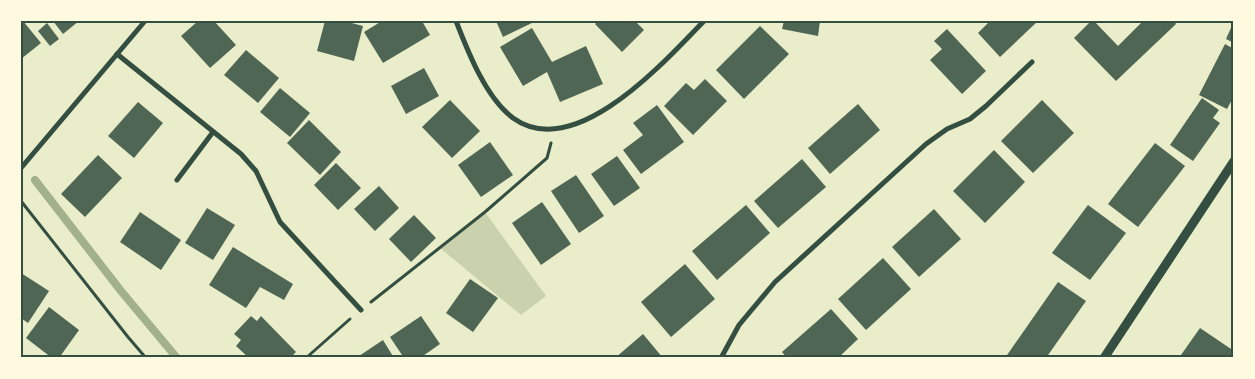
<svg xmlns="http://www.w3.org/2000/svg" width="1255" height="379" font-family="Karla,sans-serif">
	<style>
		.green { fill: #cad2ad }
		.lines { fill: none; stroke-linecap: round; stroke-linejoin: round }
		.stream { stroke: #a3b18a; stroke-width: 8 }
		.building { fill: #4f6655 }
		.path { stroke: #344e41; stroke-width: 3 }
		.minor { stroke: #344e41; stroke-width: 5 }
		.tertiary { stroke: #344e41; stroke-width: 9 }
		.neatline { fill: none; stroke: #344e41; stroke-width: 2 }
	</style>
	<rect width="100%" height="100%" fill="#e9edc9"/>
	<!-- green -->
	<polygon class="green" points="485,212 546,296 521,315 440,248"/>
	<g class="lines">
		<!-- stream -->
		<polyline class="stream" points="35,180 121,291 177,358"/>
	</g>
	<!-- building -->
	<g class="building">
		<polygon points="21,21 23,21 41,43 21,59"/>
		<polygon points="53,21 79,21 63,34"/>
		<polygon points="198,21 214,21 236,45 210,68 181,36"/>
		<polygon points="325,21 344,21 363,26 354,61 317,51"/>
		<polygon points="382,21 422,21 430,35 383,63 364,32"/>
		<polygon points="496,21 536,21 503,37"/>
		<polygon points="598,21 635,21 644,30 622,52 595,24"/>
		<polygon points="784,21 820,21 818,36 782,29"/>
		<polygon points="990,21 1038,21 1000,57 978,33"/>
		<polygon points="1091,21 1094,21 1118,46 1143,21 1174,21 1176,24 1116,81 1074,38"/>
		<polygon points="1234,21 1234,43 1226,39"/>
		<polygon points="47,23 59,39 50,46 38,31"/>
		<polygon points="760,26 789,54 744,99 716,70"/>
		<polygon points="532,28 552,62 586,46 603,84 560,102 547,72 523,86 500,47"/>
		<polygon points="947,29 986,71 962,94 930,60 942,49 934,41"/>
		<polygon points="1225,44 1234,49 1234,96 1227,109 1199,95"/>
		<polygon points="246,50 279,78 258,103 224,75"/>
		<polygon points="424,68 439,96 406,114 391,86"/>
		<polygon points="705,79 727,101 693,135 664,106 686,83 694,90"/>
		<polygon points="280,88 310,113 290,137 260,112"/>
		<polygon points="1202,98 1219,110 1213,118 1220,123 1193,161 1170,145"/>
		<polygon points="450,100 480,131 452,158 422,127"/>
		<polygon points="1042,100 1074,133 1033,173 1001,141"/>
		<polygon points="138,102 163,123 134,158 108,136"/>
		<polygon points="858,104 880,130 830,174 808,148"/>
		<polygon points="657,105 684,142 641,174 623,150 643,135 633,123"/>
		<polygon points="309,120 341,152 320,175 287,143"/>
		<polygon points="490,142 513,175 481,197 458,165"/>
		<polygon points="1155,143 1185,166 1138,227 1108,204"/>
		<polygon points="994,150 1025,182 985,223 953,191"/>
		<polygon points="98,155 122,178 85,217 61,194"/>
		<polygon points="617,156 640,188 614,206 591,174"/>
		<polygon points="802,159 826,187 778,228 754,201"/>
		<polygon points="336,163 361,188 338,210 314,185"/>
		<polygon points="576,175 604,216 579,233 551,191"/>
		<polygon points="379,186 399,208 375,231 354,209"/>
		<polygon points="542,202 571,244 541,265 512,223"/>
		<polygon points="746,205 770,233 717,280 692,251"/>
		<polygon points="1088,205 1126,233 1090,280 1052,253"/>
		<polygon points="207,208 235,225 213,260 185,243"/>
		<polygon points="934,209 961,239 919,277 892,247"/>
		<polygon points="140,212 181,240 161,270 120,242"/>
		<polygon points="414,215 436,238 411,262 389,239"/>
		<polygon points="233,247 293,284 284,300 260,287 246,308 209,285"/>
		<polygon points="883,258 911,289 866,330 838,299"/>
		<polygon points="685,264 715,299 671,337 641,302"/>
		<polygon points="21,273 49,291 28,323 21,318"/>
		<polygon points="470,279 498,298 473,332 446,313"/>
		<polygon points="1058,282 1086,301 1046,358 1005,358"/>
		<polygon points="49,307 79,330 59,358 52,358 26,338"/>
		<polygon points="831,309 858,339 838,358 787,358 782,352"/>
		<polygon points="251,316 257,321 261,316 296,352 290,358 265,358 263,356 249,358 236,346 241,340 234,334"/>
		<polygon points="421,316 440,344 420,358 404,358 390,337"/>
		<polygon points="1200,328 1234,351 1234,358 1184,358 1181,355"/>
		<polygon points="643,334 663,358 615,358"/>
		<polygon points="383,340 394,358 356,358"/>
	</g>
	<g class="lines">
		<!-- path -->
		<g class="path">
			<polyline points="21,201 128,337 146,358"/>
			<polyline points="371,302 485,212 547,158 551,143"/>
			<polyline points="306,358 350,319"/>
		</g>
		<!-- minor -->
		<g class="minor">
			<path d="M456 21C468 52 486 98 513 118 575 163 665 61 704 21"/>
			<polyline points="117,54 241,154 256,171 280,222 361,310"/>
			<polyline points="21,168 145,21"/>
			<polyline points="177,180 213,132"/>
			<polyline points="721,358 739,325 775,282 926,144 947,129 970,119 986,106 1032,62"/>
		</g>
		<!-- tertiary -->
		<polyline class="tertiary" points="1104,358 1234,161"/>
	</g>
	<!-- border -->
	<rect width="1255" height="379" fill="none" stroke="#fefae0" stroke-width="45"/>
	<rect x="22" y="22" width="1210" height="334" class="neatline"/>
</svg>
